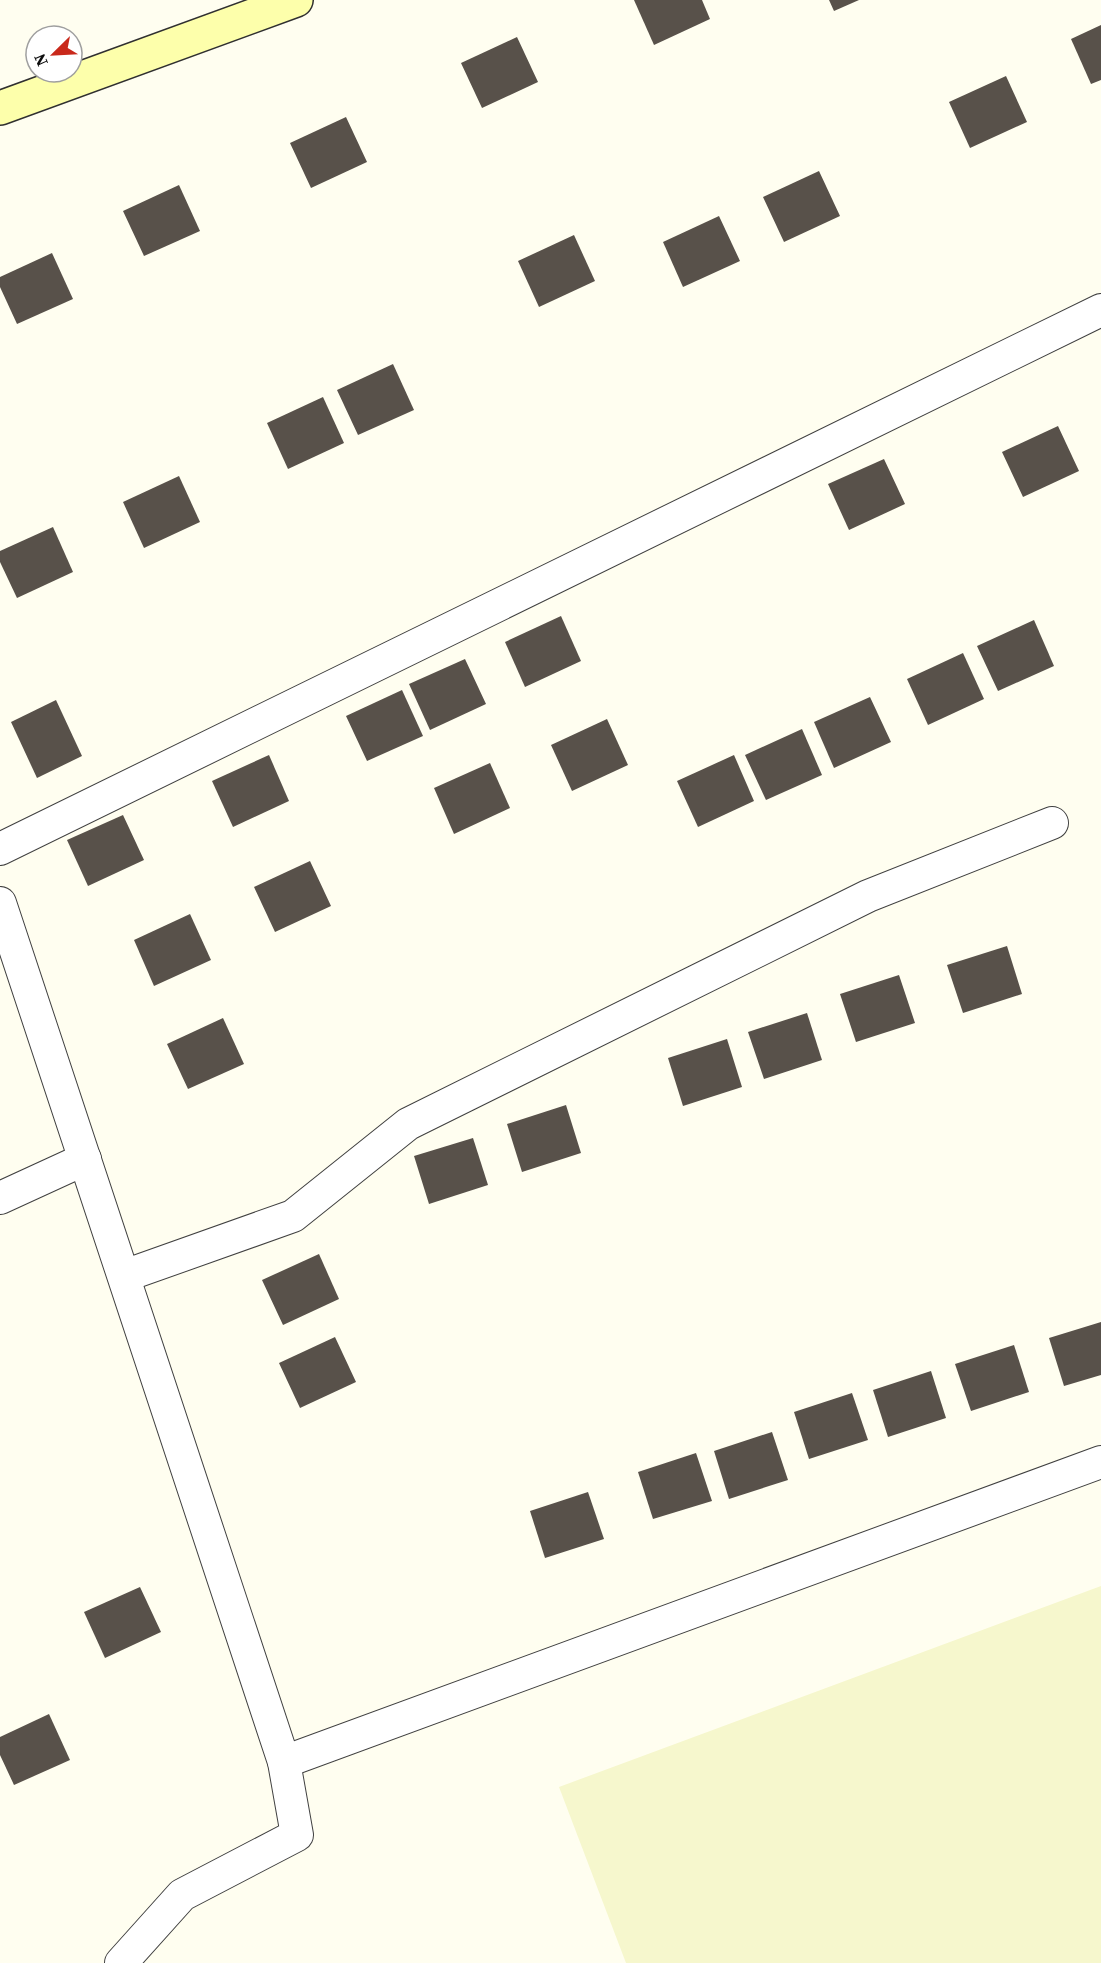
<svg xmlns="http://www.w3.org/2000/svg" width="1101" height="1963" font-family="'Source Serif 4',serif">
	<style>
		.farmland { fill: #f6f7cd }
		.building { fill: #58514a }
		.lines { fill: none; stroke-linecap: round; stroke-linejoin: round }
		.street-casing { stroke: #414141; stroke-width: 34 }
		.secondary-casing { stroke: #303030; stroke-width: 36 }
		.street { stroke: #fff; stroke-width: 32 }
		.secondary { stroke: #fdffab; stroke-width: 33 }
	</style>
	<rect width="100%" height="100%" fill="#fffef0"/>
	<!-- farmland -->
	<polygon class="farmland" points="1101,1586 1101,1963 626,1963 559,1787"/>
	<!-- building -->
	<g class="building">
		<polygon points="634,0 702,0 710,19 654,45"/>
		<polygon points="829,0 859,0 834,11"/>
		<polygon points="1101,25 1101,80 1091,84 1071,39"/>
		<polygon points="517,37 538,82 482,108 461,63"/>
		<polygon points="1006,76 1027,122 970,148 949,102"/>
		<polygon points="346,117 367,162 311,188 290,143"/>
		<polygon points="819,171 840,216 784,242 763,197"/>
		<polygon points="179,185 200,231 144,256 123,211"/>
		<polygon points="719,216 740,261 683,287 663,242"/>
		<polygon points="574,235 595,281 539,307 518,261"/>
		<polygon points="52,253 73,299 17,324 0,287 0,277"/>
		<polygon points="393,364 414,410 358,435 337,390"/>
		<polygon points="323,397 344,443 288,469 267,423"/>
		<polygon points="1058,426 1079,471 1023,497 1002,452"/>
		<polygon points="884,459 905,504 849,530 828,484"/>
		<polygon points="179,476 200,522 144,548 123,502"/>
		<polygon points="53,527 73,572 17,598 0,562 0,551"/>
		<polygon points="561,616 581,661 525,687 505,642"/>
		<polygon points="1034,620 1054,666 998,691 977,646"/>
		<polygon points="963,653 984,699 928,725 907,679"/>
		<polygon points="465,659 486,704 430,730 409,684"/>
		<polygon points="402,690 423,736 367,761 346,716"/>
		<polygon points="870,697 891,742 834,768 814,722"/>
		<polygon points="56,700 82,756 37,778 11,722"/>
		<polygon points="607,719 628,765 572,791 551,745"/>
		<polygon points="802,729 822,775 766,800 745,755"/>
		<polygon points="269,755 289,801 233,827 212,781"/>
		<polygon points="734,755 754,801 698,827 677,781"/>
		<polygon points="490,763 510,808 454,834 434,788"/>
		<polygon points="123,815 144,860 88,886 67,840"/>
		<polygon points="310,861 331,906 275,932 254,887"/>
		<polygon points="190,914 211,960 154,986 134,940"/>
		<polygon points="1007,946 1022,994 963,1013 947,965"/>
		<polygon points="899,975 915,1023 856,1042 840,994"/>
		<polygon points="807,1013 822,1060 764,1079 748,1032"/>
		<polygon points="223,1018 244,1064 188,1089 167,1044"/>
		<polygon points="727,1039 742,1087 683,1106 668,1058"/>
		<polygon points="566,1105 581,1153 522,1172 507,1124"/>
		<polygon points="473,1138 488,1185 429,1204 414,1156"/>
		<polygon points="319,1254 339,1299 283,1325 262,1280"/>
		<polygon points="1101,1322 1101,1375 1064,1386 1049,1338"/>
		<polygon points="335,1337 356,1382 300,1408 279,1363"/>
		<polygon points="1014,1345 1029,1392 971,1411 955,1364"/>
		<polygon points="931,1371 946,1418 888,1437 873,1390"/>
		<polygon points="852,1393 868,1440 809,1459 794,1412"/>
		<polygon points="772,1432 788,1480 729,1499 714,1451"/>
		<polygon points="696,1453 712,1501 653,1519 638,1472"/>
		<polygon points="588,1492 604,1539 545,1558 530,1511"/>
		<polygon points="140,1587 161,1632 105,1658 84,1612"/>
		<polygon points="49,1714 70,1760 14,1785 0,1755 0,1737"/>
	</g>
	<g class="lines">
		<!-- street casing -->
		<g class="street-casing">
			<g id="street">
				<polyline points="0,849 1101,310"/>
				<polyline points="0,903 284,1762 297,1835 182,1895 121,1963"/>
				<polyline points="0,1198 85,1159"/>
				<polyline points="124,1276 293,1216 408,1124 868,896 1052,823"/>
				<polyline points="284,1762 1101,1462"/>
			</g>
		</g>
		<!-- secondary casing -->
		<g class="secondary-casing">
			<polyline id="secondary" points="0,108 296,0"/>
		</g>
		<!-- street -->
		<use href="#street" class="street"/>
		<!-- secondary -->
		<use href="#secondary" class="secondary"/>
	</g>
	<!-- north arrow -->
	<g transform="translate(54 54) rotate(246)"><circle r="28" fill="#ffffff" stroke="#9f9f9f" stroke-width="1.5"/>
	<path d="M0-4.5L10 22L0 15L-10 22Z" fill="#c9291b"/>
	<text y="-9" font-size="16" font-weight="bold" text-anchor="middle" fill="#0e0e0e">N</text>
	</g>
</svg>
